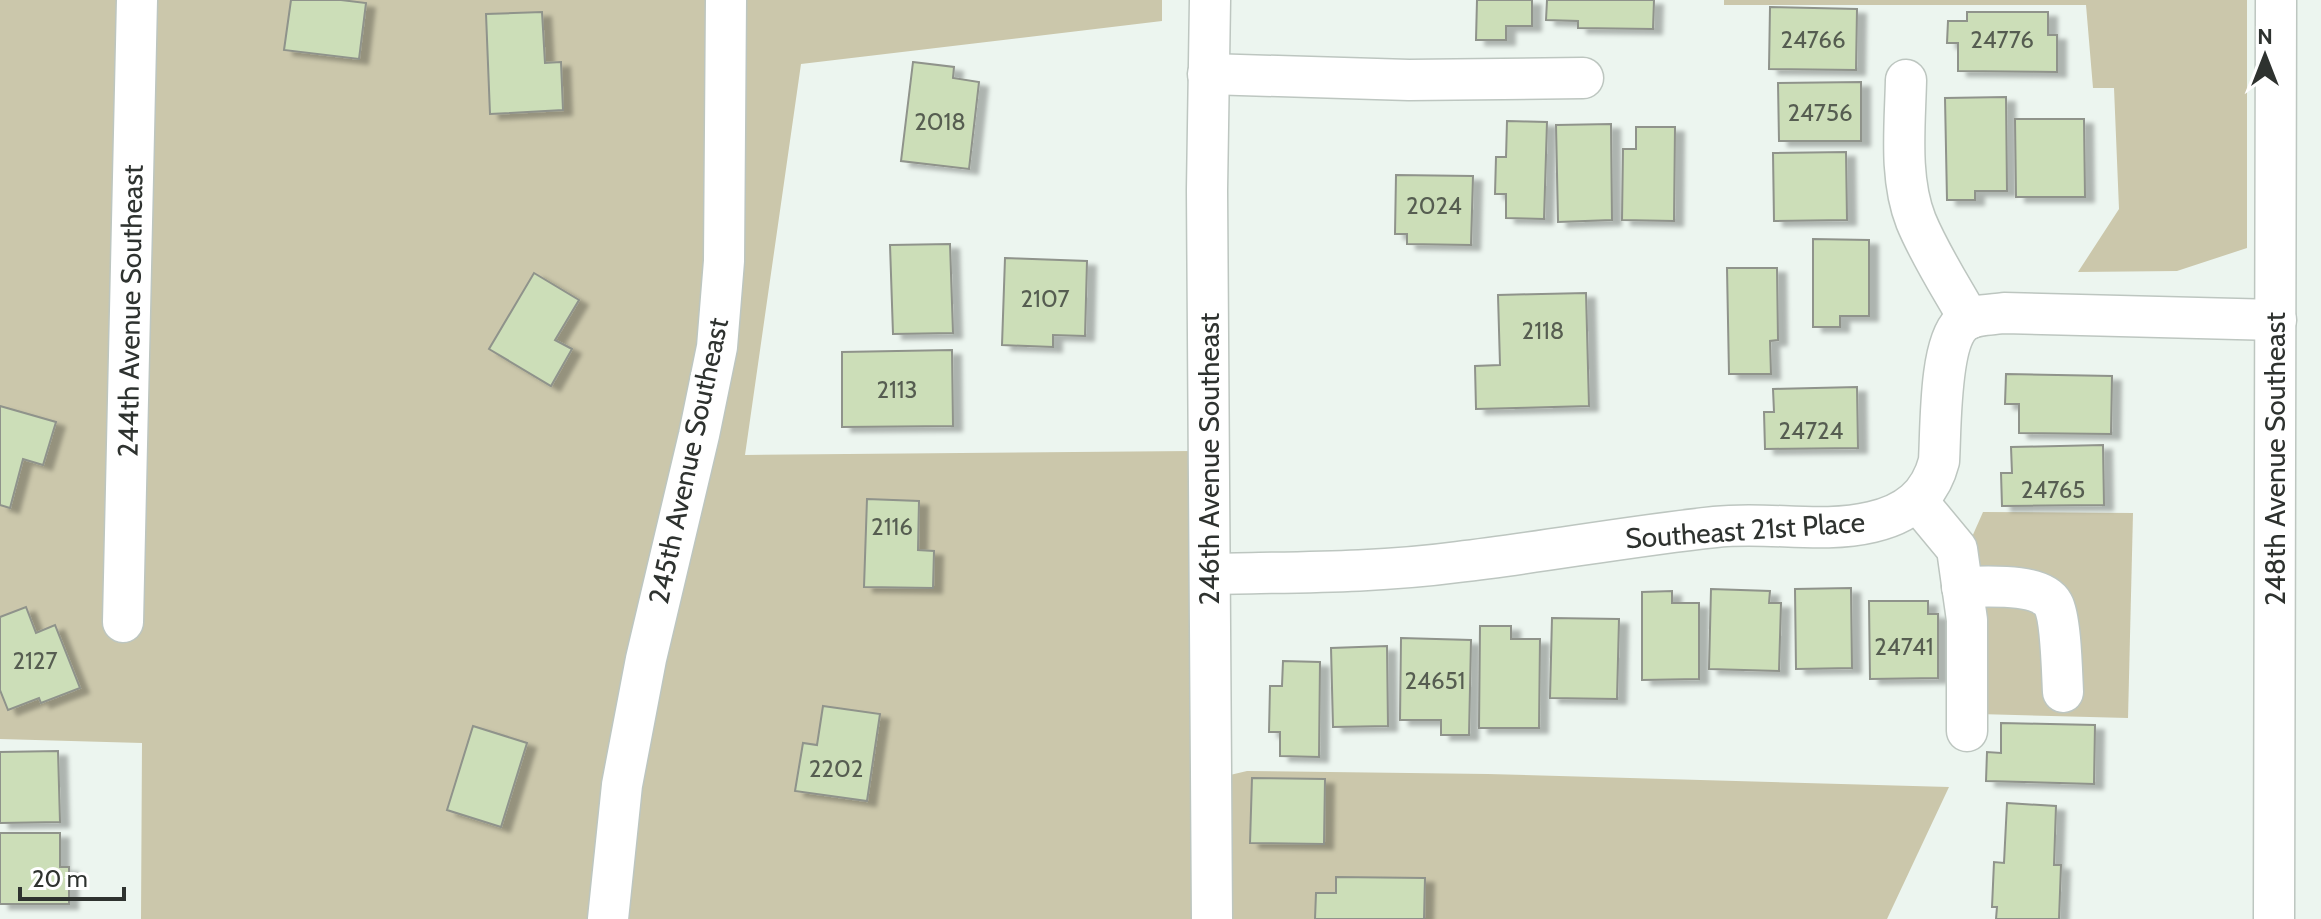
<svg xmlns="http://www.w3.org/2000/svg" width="2321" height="919" font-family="Cabin,sans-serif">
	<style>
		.green { fill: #cbc7ab }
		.building { fill: #ccdeb8; stroke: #8f938b; stroke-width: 2; filter: url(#shadow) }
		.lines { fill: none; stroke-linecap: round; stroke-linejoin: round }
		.minor-casing { stroke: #bdc6c0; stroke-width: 43 }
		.minor { stroke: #fff; stroke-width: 40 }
		.labels { text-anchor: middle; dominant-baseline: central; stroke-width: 8; stroke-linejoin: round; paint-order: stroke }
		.number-label { font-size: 24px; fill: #565d51 }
		.street-label { font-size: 28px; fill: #2e322f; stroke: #fff }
	</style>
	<defs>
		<filter id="shadow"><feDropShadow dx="9" dy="5" stdDeviation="2" flood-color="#0004"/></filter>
	</defs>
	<rect width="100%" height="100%" fill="#ecf5ef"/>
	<!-- green -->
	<g class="green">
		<polygon points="0,0 1162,0 1162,21 801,64 745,455 1192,451 1193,919 141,919 142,743 0,739"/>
		<polygon points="1724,0 2247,0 2247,248 2177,271 2078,272 2119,209 2114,88 2093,88 2086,5 1724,5"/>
		<polygon points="1983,512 2133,513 2128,718 1978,714 1972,537"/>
		<polygon points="1247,771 1488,774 1949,787 1887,919 1229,919 1230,775"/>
	</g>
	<!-- building -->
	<g class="building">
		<polygon points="291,0 341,0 366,3 359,59 284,50"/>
		<polygon points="1477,0 1532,0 1532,26 1506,26 1506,40 1476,40"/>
		<polygon points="1547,0 1654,0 1653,29 1578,28 1578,21 1546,20"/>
		<polygon points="1770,7 1857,9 1856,70 1769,69"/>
		<polygon points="542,12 545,63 561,62 563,110 490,114 486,14"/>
		<polygon points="1967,12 2048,12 2048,35 2057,35 2057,72 1958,71 1958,43 1947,43 1948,21 1967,21"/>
		<polygon points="913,62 954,67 953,78 979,82 969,169 901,161"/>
		<polygon points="1861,82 1861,141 1779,141 1778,83"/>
		<polygon points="2006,97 2007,191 1975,191 1975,200 1947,200 1945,98"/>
		<polygon points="2015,119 2084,119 2085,197 2016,197"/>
		<polygon points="1507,121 1547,122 1544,219 1506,218 1506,194 1495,194 1496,157 1506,157"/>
		<polygon points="1611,124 1612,220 1558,222 1556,125"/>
		<polygon points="1636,127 1675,127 1674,221 1622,220 1623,149 1636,149"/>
		<polygon points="1846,152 1847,220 1774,221 1773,153"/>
		<polygon points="1396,175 1473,176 1471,245 1407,244 1407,234 1395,234"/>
		<polygon points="1813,239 1869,240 1869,316 1840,316 1840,327 1813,327"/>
		<polygon points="950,244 953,333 893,334 890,245"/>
		<polygon points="1005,258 1087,261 1085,336 1053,335 1053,347 1002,345"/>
		<polygon points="1727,268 1777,268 1778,340 1770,341 1771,374 1729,374"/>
		<polygon points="534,273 579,300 555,340 572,349 551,386 489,349"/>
		<polygon points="1586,293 1589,406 1476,409 1475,366 1500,365 1498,295"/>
		<polygon points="952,350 953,426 842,427 842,352"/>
		<polygon points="2006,374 2112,376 2111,434 2019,433 2019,404 2005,404"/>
		<polygon points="1857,387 1858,448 1765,449 1764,412 1774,412 1773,389"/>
		<polygon points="0,406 56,422 43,465 23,459 10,508 0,505"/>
		<polygon points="2103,445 2104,505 2002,506 2001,473 2012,473 2011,447"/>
		<polygon points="867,499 919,501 918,550 934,551 933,588 864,587"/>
		<polygon points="1851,588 1852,668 1796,669 1795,589"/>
		<polygon points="1711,589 1770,591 1769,603 1781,603 1779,671 1709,669"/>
		<polygon points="1672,591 1672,603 1699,603 1699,679 1642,680 1642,592"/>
		<polygon points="1869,601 1928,601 1928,614 1938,614 1938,678 1870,679"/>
		<polygon points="26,607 36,633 55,625 80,688 41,703 39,698 8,710 0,690 0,617"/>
		<polygon points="1552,618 1619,619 1617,699 1550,698"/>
		<polygon points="1480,626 1511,626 1511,639 1540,639 1539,728 1479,728"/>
		<polygon points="1401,638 1471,640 1469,735 1441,735 1441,720 1400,720"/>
		<polygon points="1387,646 1388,726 1333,727 1331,648"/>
		<polygon points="1283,661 1320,662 1319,757 1280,756 1280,732 1269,732 1270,686 1282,686"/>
		<polygon points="823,706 880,714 867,801 795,791 803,743 817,745"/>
		<polygon points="2001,723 2095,725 2094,784 1986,781 1987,752 2001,753"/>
		<polygon points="473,726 527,743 501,827 447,810"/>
		<polygon points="58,751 60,822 0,823 0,752"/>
		<polygon points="1252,778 1325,779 1324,844 1250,843"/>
		<polygon points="2007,803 2056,806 2054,865 2061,865 2059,919 1996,919 1997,907 1992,907 1994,862 2004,863"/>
		<polygon points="0,833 60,833 60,867 69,867 69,904 0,904"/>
		<polygon points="1336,877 1425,878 1424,919 1315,919 1316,893 1336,893"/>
	</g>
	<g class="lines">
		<!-- minor casing -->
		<g class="minor-casing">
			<g id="minor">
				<polyline points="1210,0 1207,190 1212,919"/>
				<polyline points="1208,74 1409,80 1583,78"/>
				<path d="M1906 80C1905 126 1899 178 1916 221 1930 255 1951 287 1969 319"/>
				<polyline points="1918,502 1957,549 1967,620 1967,731"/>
				<path d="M1210 574C1293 572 1376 573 1458 562 1544 552 1629 536 1715 527 1767 521 1822 534 1872 522 1907 514 1930 496 1939 461 1941 429 1939 346 1961 324 1971 314 1990 315 2004 313L2276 320"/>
				<path d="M1962 587C1984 587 2041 582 2053 604 2061 618 2062 673 2063 692"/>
				<polyline points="123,622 137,0"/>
				<polyline points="608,919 622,785 646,659 699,435 717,347 724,261 726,0"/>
				<polyline points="2274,919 2276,0"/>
			</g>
		</g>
		<!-- minor -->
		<use href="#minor" class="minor"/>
	</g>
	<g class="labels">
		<!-- number labels -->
		<g class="number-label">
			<text x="1813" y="39">24766</text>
			<text x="2002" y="39">24776</text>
			<text x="1820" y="112">24756</text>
			<text x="940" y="121">2018</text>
			<text x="1434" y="205">2024</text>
			<text x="1045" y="298">2107</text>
			<text x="1543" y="330">2118</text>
			<text x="897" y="389">2113</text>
			<text x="1811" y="430">24724</text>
			<text x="2053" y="489">24765</text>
			<text x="892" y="526">2116</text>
			<text x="1904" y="646">24741</text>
			<text x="35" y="660">2127</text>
			<text x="1435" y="680">24651</text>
			<text x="836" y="768">2202</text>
		</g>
		<!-- street labels -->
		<g class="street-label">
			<text transform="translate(130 311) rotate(-89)">244th Avenue Southeast</text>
			<text transform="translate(1209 459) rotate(-90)">246th Avenue Southeast</text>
			<text transform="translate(2275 459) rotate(-90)">248th Avenue Southeast</text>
			<text transform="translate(688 461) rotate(-78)">245th Avenue Southeast</text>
			<text transform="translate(1745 530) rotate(-4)">Southeast 21st Place</text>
		</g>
	</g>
	<!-- north arrow -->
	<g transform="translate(2265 56)" stroke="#ffffff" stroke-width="6" paint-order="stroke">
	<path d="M0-6L14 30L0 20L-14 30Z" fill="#2e322f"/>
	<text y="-12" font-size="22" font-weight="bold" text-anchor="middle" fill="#2e322f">N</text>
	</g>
	<!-- scale -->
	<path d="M20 887v12h104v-12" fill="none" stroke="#2e322f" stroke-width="4"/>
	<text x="32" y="887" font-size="24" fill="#2e322f" stroke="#ffffff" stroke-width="6" paint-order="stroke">20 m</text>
</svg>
